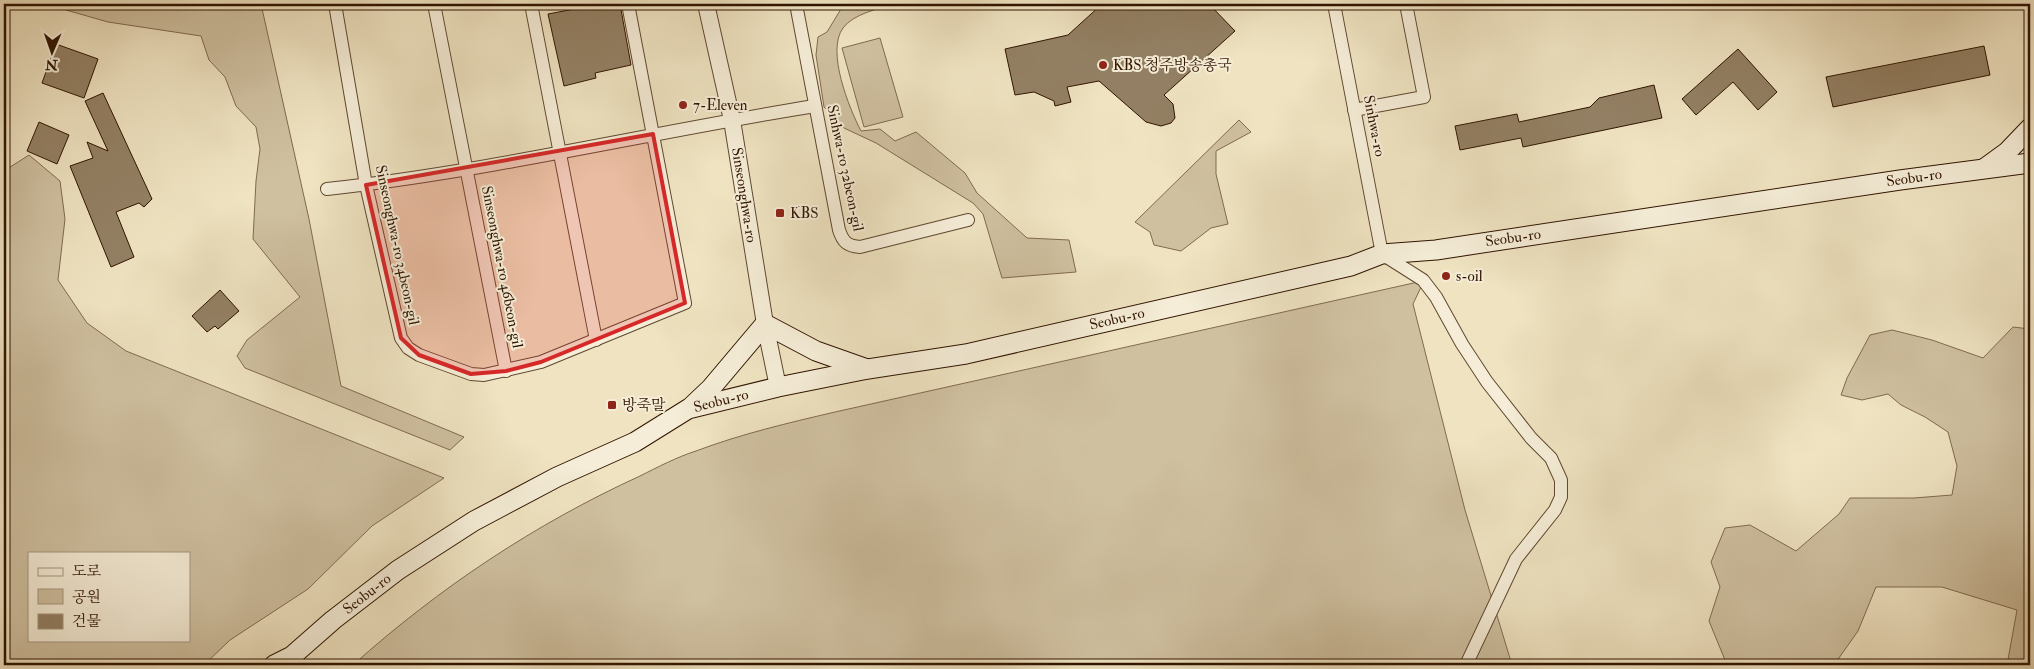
<svg xmlns="http://www.w3.org/2000/svg" width="2034" height="669" font-family="'IM FELL Double Pica','Noto Serif KR',serif">
	<style>
		.green { fill: #cfc0a0; stroke: #806a50; fill-rule: evenodd }
		.building { fill: #938064; stroke: #301400 }
		.lines { fill: none; stroke-linecap: round; stroke-linejoin: round }
		.minor-casing { stroke: #604830; stroke-width: 14 }
		.tertiary-casing { stroke: #604830; stroke-width: 18 }
		.secondary-casing { stroke: #301400; stroke-width: 21 }
		.minor { stroke: #f5edd7; stroke-width: 12 }
		.tertiary { stroke: #f5edd7; stroke-width: 16 }
		.secondary { stroke: #f5edd7; stroke-width: 19 }
		.marked { fill: #d62828; fill-opacity: 0.2; stroke: #d62828; stroke-width: 4; stroke-linejoin: round }
		.poi-dot { fill: #8f2418; stroke: #f5edd7; stroke-width: 2 }
		.labels { text-anchor: middle; dominant-baseline: central; stroke-width: 4; stroke-linejoin: round; paint-order: stroke }
		.poi-label { font-size: 15px; fill: #301400; stroke: #f5edd7; text-anchor: start }
		.street-label { font-size: 15px; fill: #301400; stroke: #f5edd7 }
	</style>
	<rect width="100%" height="100%" fill="#efe3c1"/>
	<filter id="stains"><feTurbulence type="fractalNoise" baseFrequency=".004" numOctaves="4"/><feColorMatrix values="0 0 0 0 .2 0 0 0 0 .09 0 0 0 0 .02 0 0 0 .5 -.17"/></filter>
	<radialGradient id="worn" r=".72"><stop offset=".6" stop-color="#630" stop-opacity="0"/><stop offset="1" stop-color="#630" stop-opacity=".3"/></radialGradient>
	<!-- green -->
	<g class="green">
		<polygon points="45,4 261,4 309,219 341,386 464,437 450,450 245,368 237,356 247,340 300,297 253,239 256,181 260,149 256,127 236,106 225,77 209,60 201,36 108,22"/>
		<path d="M844 4H895C880 8 853 14 843 28 826 51 849 108 861 131L880 129 895 141 916 132 965 173 977 193 1027 238 1069 240 1076 272 1002 278 983 214 973 203 876 143 844 128 824 107 816 55 818 37 827 32Z"/>
		<polygon points="880,38 903,117 864,127 842,48"/>
		<polygon points="1239,120 1251,132 1216,151 1216,174 1228,224 1211,228 1181,251 1154,245 1150,232 1135,222"/>
		<path d="M29 155 60 181 65 219 58 280 87 323 126 351 444 478 372 526 308 589 230 640 204 665H4V171ZM29 553H189V640H29Z"/>
		<path d="M1418 282 1423 283 1413 304 1465 510 1512 665H353C439 588 535 524 640 476 658 467 677 457 696 451 741 434 788 423 835 412Z"/>
		<polygon points="2013,327 2030,329 2030,665 2007,665 2017,610 1942,587 1876,587 1858,631 1834,665 1732,665 1725,660 1709,621 1720,587 1711,562 1725,528 1750,525 1796,551 1839,514 1850,498 1914,498 1952,495 1957,466 1948,432 1925,417 1901,405 1888,394 1862,400 1841,395 1847,378 1870,335 1892,330 1932,340 1983,358"/>
	</g>
	<!-- building -->
	<g class="building">
		<polygon points="601,4 620,4 631,65 595,73 596,78 564,86 548,14"/>
		<polygon points="1102,4 1209,4 1235,31 1164,95 1173,104 1175,118 1171,123 1161,126 1146,122 1099,81 1067,87 1071,102 1055,106 1054,101 1034,92 1015,95 1005,49 1068,35"/>
		<polygon points="56,44 98,59 84,98 42,83"/>
		<polygon points="1984,46 1990,75 1833,107 1826,77"/>
		<polygon points="1738,49 1777,92 1758,110 1733,82 1696,115 1682,99"/>
		<polygon points="1654,85 1662,118 1523,147 1521,138 1460,150 1455,126 1517,114 1519,122 1590,107 1599,98"/>
		<polygon points="103,93 152,199 144,207 139,203 116,212 134,257 111,267 70,166 93,158 87,142 108,151 85,101"/>
		<polygon points="39,122 69,135 57,164 27,151"/>
		<polygon points="220,290 239,311 218,329 215,326 207,332 192,316"/>
	</g>
	<g class="lines">
		<!-- minor casing -->
		<g class="minor-casing">
			<g id="minor">
				<polyline points="335,4 366,185 401,338 408,348 419,355 471,374 484,375 541,362 685,303 628,4"/>
				<polyline points="434,4 506,371"/>
				<polyline points="531,4 596,340"/>
				<path d="M796 4 839 230C843 242 847 246 860 247L968 220"/>
				<polyline points="1334,4 1382,254 1423,280 1436,297 1462,344 1487,382 1531,438 1551,458 1561,480 1561,497 1555,510 1516,559 1466,665"/>
				<polyline points="1354,110 1424,97 1406,4"/>
				<path d="M327 189C491 171 652 132 815 106"/>
			</g>
		</g>
		<!-- tertiary casing -->
		<g class="tertiary-casing">
			<polyline id="tertiary" points="706,4 732,120 765,324 778,387"/>
		</g>
		<!-- secondary casing -->
		<g class="secondary-casing">
			<g id="secondary">
				<polyline points="1985,168 2007,152 2030,128"/>
				<polyline points="691,407 711,388 765,324 816,351 867,369"/>
				<polyline points="274,665 292,656 333,620 398,570 474,521 557,477 635,442 688,409 778,387 868,369 966,354 1351,266 1382,254 1436,250 1900,180 2030,163"/>
			</g>
		</g>
		<!-- minor -->
		<use href="#minor" class="minor"/>
		<!-- tertiary -->
		<use href="#tertiary" class="tertiary"/>
		<!-- secondary -->
		<use href="#secondary" class="secondary"/>
	</g>
	<!-- marked area -->
	<path class="marked" d="M653 134 685 303 541 362 506 371 471 374 419 355 401 338 366 185Z"/>
	<!-- markers -->
	<g class="poi-dot">
		<circle cx="1103" cy="65" r="5"/>
		<circle cx="683" cy="105" r="5"/>
		<rect x="775" y="208" width="10" height="10" rx="2.5"/>
		<circle cx="1446" cy="276" r="5"/>
		<rect x="607" y="400" width="10" height="10" rx="2.5"/>
	</g>
	<g class="labels">
		<!-- poi labels -->
		<g class="poi-label">
			<text x="1113" y="65">KBS 청주방송총국</text>
			<text x="693" y="105">7-Eleven</text>
			<text x="790" y="213">KBS</text>
			<text x="1456" y="276">s-oil</text>
			<text x="622" y="405">방죽말</text>
		</g>
		<!-- street labels -->
		<g class="street-label">
			<text transform="translate(1374 126) rotate(79)">Sinhwa-ro</text>
			<text transform="translate(845 168) rotate(78)">Sinhwa-ro 32beon-gil</text>
			<text transform="translate(1914 178) rotate(-8)">Seobu-ro</text>
			<text transform="translate(744 195) rotate(81)">Sinseonghwa-ro</text>
			<text transform="translate(1513 238) rotate(-8)">Seobu-ro</text>
			<text transform="translate(397 245) rotate(78)">Sinseonghwa-ro 34beon-gil</text>
			<text transform="translate(502 267) rotate(79)">Sinseonghwa-ro 46beon-gil</text>
			<text transform="translate(1117 319) rotate(-13)">Seobu-ro</text>
			<text transform="translate(721 401) rotate(-14)">Seobu-ro</text>
			<text transform="translate(367 594) rotate(-38)">Seobu-ro</text>
		</g>
	</g>
	<!-- margin -->
	<rect width="2034" height="669" fill="none" stroke="#efe3c1" stroke-width="20"/>
	<rect x="5" y="5" width="2024" height="659" fill="none" stroke="#301400" stroke-width="2.5"/>
	<rect x="10" y="10" width="2014" height="649" fill="none" stroke="#301400"/>
	<!-- legend -->
	<rect x="28" y="552" width="162" height="90" fill="#f5edd7" stroke="#a69681"/>
	<rect x="38" y="568" width="25" height="8" fill="#f5edd7" stroke="#a69681"/>
	<text x="72" y="576" font-size="15" fill="#301400">도로</text>
	<rect x="38" y="589" width="25" height="15" fill="#cfc0a0" stroke="#a69681"/>
	<text x="72" y="602" font-size="15" fill="#301400">공원</text>
	<rect x="38" y="614" width="25" height="15" fill="#938064" stroke="#a69681"/>
	<text x="72" y="626" font-size="15" fill="#301400">건물</text>
	<!-- north arrow -->
	<g transform="translate(52 52) rotate(182)" stroke="#f5edd7" stroke-width="4" paint-order="stroke">
	<path d="M0-4L9 19L0 12L-9 19Z" fill="#301400"/>
	<text y="-8" font-size="14" font-weight="bold" text-anchor="middle" fill="#301400">N</text>
	</g>
	<rect width="100%" height="100%" filter="url(#stains)"/>
	<rect width="100%" height="100%" fill="url(#worn)"/>
</svg>
